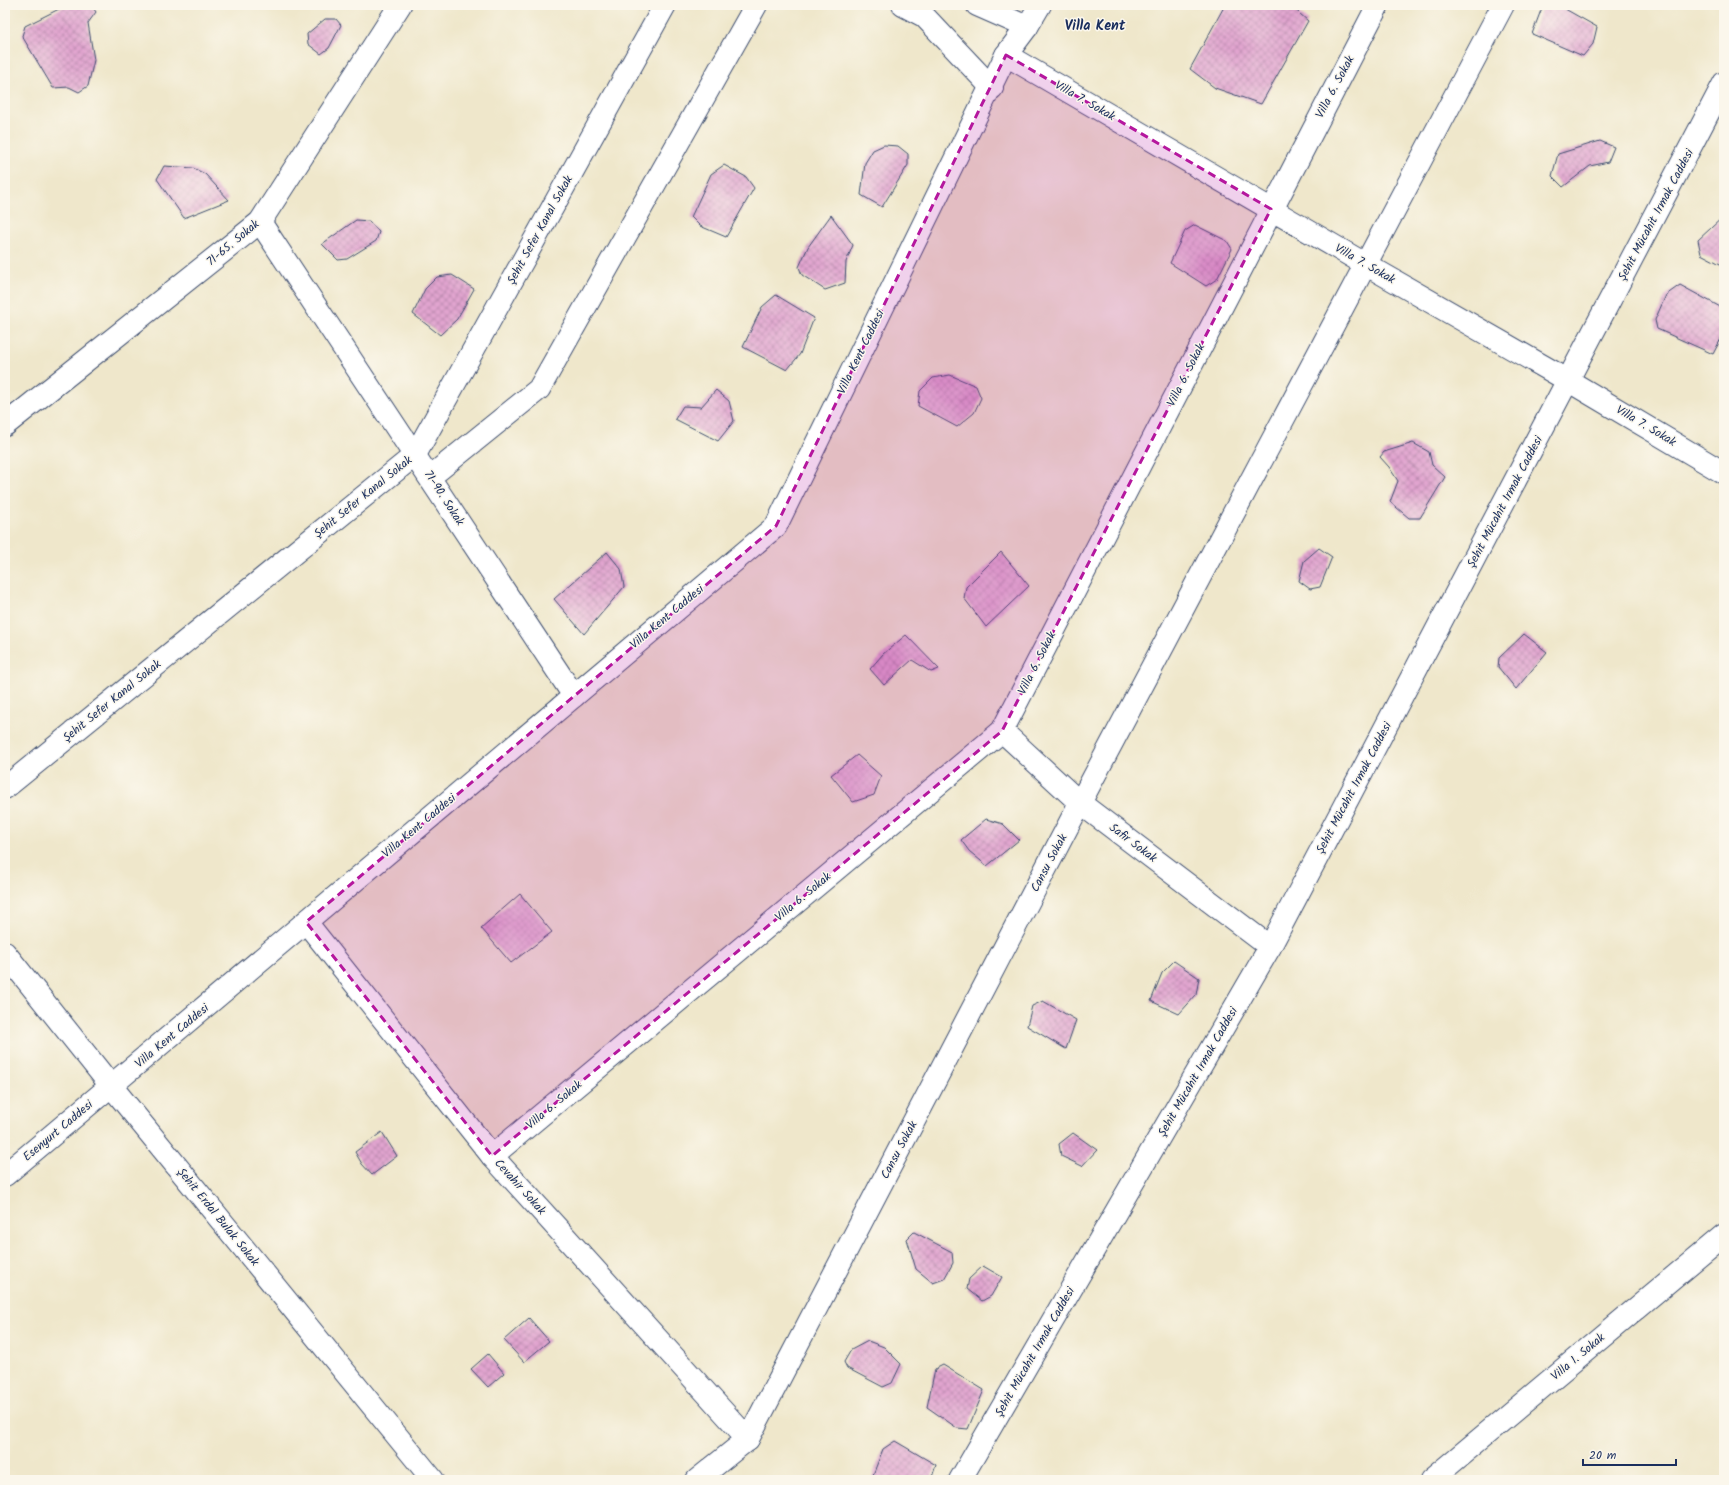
<svg xmlns="http://www.w3.org/2000/svg" width="1729" height="1485" font-family="Kalam,sans-serif">
	<style>
		.building { fill: url(#building-cross-hatch) }
		.lines { fill: none; stroke-linecap: round; stroke-linejoin: round }
		.minor-casing { stroke: #3b4b6e; stroke-width: 24 }
		.minor { stroke: #fff; stroke-width: 22 }
		.marked { fill: #b5179e; fill-opacity: 0.2; stroke: #b5179e; stroke-width: 3; stroke-dasharray: 8 5; stroke-linejoin: round }
		.labels { text-anchor: middle; dominant-baseline: central; stroke-width: 3; stroke-linejoin: round; paint-order: stroke }
		.street-label { font-size: 12px; fill: #1b2f5e; stroke: #fbf7ec }
		.quarter-label { font-size: 14px; font-weight: bold; fill: #1b2f5e; stroke: #fbf7ec }
	</style>
	<defs>
		<pattern id="building-cross-hatch" width="8" height="8" patternUnits="userSpaceOnUse"><rect width="8" height="8" fill="#e1a4cf"/><path d="M0 0l8 8M0 8l8-8" fill="none" stroke="#b686ab"/></pattern>
	</defs>
	<rect width="100%" height="100%" fill="#fbf7ec"/>
	<filter id="ink" filterUnits="userSpaceOnUse"><feTurbulence type="fractalNoise" baseFrequency=".025" numOctaves="2"/><feDisplacementMap in="SourceGraphic" scale="8" xChannelSelector="R" yChannelSelector="G"/><feConvolveMatrix kernelMatrix="1 2 1 2 8 2 1 2 1" color-interpolation-filters="sRGB"/></filter>
	<filter id="wash" filterUnits="userSpaceOnUse"><feTurbulence type="fractalNoise" baseFrequency=".012" numOctaves="4" result="noise"/><feDisplacementMap in="SourceGraphic" scale="16" xChannelSelector="R" yChannelSelector="G"/><feGaussianBlur stdDeviation="0.9" result="paint"/><feColorMatrix in="noise" values="0 0 0 0 0 0 0 0 0 0 0 0 0 0 0 0 0 1.4 0 .05"/><feComposite in="paint" operator="in"/></filter>
	<g filter="url(#wash)">
		<rect width="100%" height="100%" fill="#efe7cb"/>
		<g id="blocks">
			<!-- building -->
			<g class="building">
				<polygon points="67,5 91,5 96,12 88,23 94,60 88,86 79,92 69,87 53,88 22,36 25,26"/>
				<polygon points="1225,5 1290,5 1308,21 1261,104 1215,88 1190,69"/>
				<polygon points="1543,5 1558,5 1597,27 1593,44 1583,56 1532,34"/>
				<polygon points="325,19 336,19 341,25 329,48 321,54 308,44 307,34"/>
				<polygon points="1600,141 1614,147 1608,162 1590,166 1563,187 1552,176 1558,154"/>
				<polygon points="884,145 898,146 908,154 908,165 882,207 861,195 865,163 873,150"/>
				<polygon points="724,165 746,177 754,188 726,237 700,226 691,217 711,174"/>
				<polygon points="164,166 193,168 205,174 229,200 184,218 157,179"/>
				<polygon points="831,215 853,245 846,262 845,283 825,290 802,275 799,267 808,247"/>
				<polygon points="1724,216 1724,266 1701,254 1698,240"/>
				<polygon points="356,220 369,221 379,232 376,241 347,259 338,260 322,244"/>
				<polygon points="1195,225 1227,241 1232,249 1217,279 1206,286 1170,263 1185,231"/>
				<polygon points="452,275 474,289 457,319 440,335 413,314 425,289 437,277"/>
				<polygon points="1680,285 1724,309 1724,333 1713,354 1657,329 1655,320 1666,295"/>
				<polygon points="776,295 814,318 800,354 787,370 743,347 762,307"/>
				<polygon points="950,375 976,386 981,398 974,413 957,427 918,406 920,391 933,378"/>
				<polygon points="716,390 729,401 734,421 718,441 675,419 683,406 701,407"/>
				<polygon points="1413,443 1429,452 1432,465 1445,477 1420,518 1409,518 1390,502 1398,481 1389,467 1380,457 1384,452"/>
				<polygon points="1319,548 1332,557 1320,587 1310,589 1299,581 1304,561"/>
				<polygon points="607,552 621,569 624,587 584,634 554,599"/>
				<polygon points="1001,552 1029,586 986,627 964,598 966,587"/>
				<polygon points="1524,634 1547,652 1516,689 1498,667 1499,658"/>
				<polygon points="906,635 939,669 931,672 912,660 884,685 870,669 883,654"/>
				<polygon points="857,755 881,776 874,795 853,802 831,775"/>
				<polygon points="986,819 1003,824 1019,840 987,866 969,851 961,840"/>
				<polygon points="520,894 552,932 511,963 481,928"/>
				<polygon points="1174,961 1199,978 1196,995 1179,1014 1151,1001 1162,973"/>
				<polygon points="1043,1001 1076,1020 1066,1049 1027,1026 1032,1006"/>
				<polygon points="382,1132 397,1156 372,1175 362,1164 355,1152"/>
				<polygon points="1073,1133 1097,1150 1082,1166 1061,1156 1059,1144"/>
				<polygon points="914,1232 952,1252 953,1263 944,1279 933,1283 916,1269 907,1239"/>
				<polygon points="983,1266 1002,1277 991,1296 982,1301 967,1289 969,1279"/>
				<polygon points="529,1318 549,1341 524,1362 504,1340"/>
				<polygon points="868,1341 884,1347 901,1364 892,1383 883,1387 847,1368 844,1362 851,1350"/>
				<polygon points="488,1354 504,1373 488,1387 471,1369"/>
				<polygon points="943,1365 984,1390 968,1429 957,1428 927,1407 935,1369"/>
				<polygon points="895,1441 936,1465 931,1480 871,1480 883,1449"/>
			</g>
		</g>
	</g>
	<g filter="url(#ink)">
		<use href="#blocks" fill-opacity="0" stroke="#3b4b6e" stroke-width="1"/>
		<g class="lines">
			<!-- minor casing -->
			<g class="minor-casing">
				<g id="minor">
					<polyline points="903,5 924,16 992,88"/>
					<polyline points="977,5 1027,27"/>
					<polyline points="1006,55 1365,264 1569,381 1724,473"/>
					<polyline points="260,222 574,696"/>
					<polyline points="5,425 260,222 400,5"/>
					<polyline points="430,477 539,389 756,5"/>
					<polyline points="1002,731 1080,803 1270,947"/>
					<polyline points="5,788 415,455 665,5"/>
					<polyline points="306,922 492,1156 748,1439"/>
					<polyline points="5,953 112,1087 433,1480"/>
					<polyline points="492,1156 1002,731 1378,5"/>
					<polyline points="5,1175 776,526 1006,55 1027,27 1040,5"/>
					<polyline points="697,1480 748,1439 1080,803 1503,5"/>
					<polyline points="960,1480 1270,947 1724,83"/>
					<polyline points="1431,1480 1724,1235"/>
				</g>
			</g>
			<!-- minor -->
			<use href="#minor" class="minor"/>
		</g>
	</g>
	<!-- marked area -->
	<path class="marked" d="M1006 55 1271 209 1002 731 492 1156 306 922 776 526Z"/>
	<g class="labels">
		<!-- street labels -->
		<g class="street-label">
			<text transform="translate(1335 87) rotate(-62)">Villa 6. Sokak</text>
			<text transform="translate(1085 101) rotate(30)">Villa 7. Sokak</text>
			<text transform="translate(1656 215) rotate(-62)">Şehit Mücahit Irmak Caddesi</text>
			<text transform="translate(540 230) rotate(-61)">Şehit Sefer Kanal Sokak</text>
			<text transform="translate(233 243) rotate(-40)">71-65. Sokak</text>
			<text transform="translate(1365 264) rotate(30)">Villa 7. Sokak</text>
			<text transform="translate(861 352) rotate(-64)">Villa Kent Caddesi</text>
			<text transform="translate(1186 375) rotate(-63)">Villa 6. Sokak</text>
			<text transform="translate(1646 426) rotate(31)">Villa 7. Sokak</text>
			<text transform="translate(363 497) rotate(-39)">Şehit Sefer Kanal Sokak</text>
			<text transform="translate(444 498) rotate(57)">71-90. Sokak</text>
			<text transform="translate(1505 502) rotate(-62)">Şehit Mücahit Irmak Caddesi</text>
			<text transform="translate(667 617) rotate(-40)">Villa Kent Caddesi</text>
			<text transform="translate(1037 663) rotate(-63)">Villa 6. Sokak</text>
			<text transform="translate(112 701) rotate(-39)">Şehit Sefer Kanal Sokak</text>
			<text transform="translate(1354 788) rotate(-62)">Şehit Mücahit Irmak Caddesi</text>
			<text transform="translate(419 826) rotate(-40)">Villa Kent Caddesi</text>
			<text transform="translate(1133 843) rotate(37)">Safir Sokak</text>
			<text transform="translate(1049 863) rotate(-62)">Cansu Sokak</text>
			<text transform="translate(803 897) rotate(-40)">Villa 6. Sokak</text>
			<text transform="translate(172 1036) rotate(-40)">Villa Kent Caddesi</text>
			<text transform="translate(1198 1072) rotate(-60)">Şehit Mücahit Irmak Caddesi</text>
			<text transform="translate(554 1105) rotate(-40)">Villa 6. Sokak</text>
			<text transform="translate(58 1131) rotate(-40)">Esenyurt Caddesi</text>
			<text transform="translate(899 1150) rotate(-62)">Cansu Sokak</text>
			<text transform="translate(520 1187) rotate(48)">Cevahir Sokak</text>
			<text transform="translate(218 1217) rotate(51)">Şehit Erdal Bulak Sokak</text>
			<text transform="translate(1035 1352) rotate(-60)">Şehit Mücahit Irmak Caddesi</text>
			<text transform="translate(1578 1357) rotate(-40)">Villa 1. Sokak</text>
		</g>
		<!-- quarter labels -->
		<g class="quarter-label">
			<text x="1095" y="26">Villa Kent</text>
		</g>
	</g>
	<!-- margin -->
	<rect width="1729" height="1485" fill="none" stroke="#fbf7ec" stroke-width="20"/>
	<!-- scale -->
	<path d="M1583 1459v6h93v-6" fill="none" stroke="#1b2f5e" stroke-width="2"/>
	<text x="1589" y="1459" font-size="12" fill="#1b2f5e" stroke="#fbf7ec" stroke-width="3" paint-order="stroke">20 m</text>
</svg>
